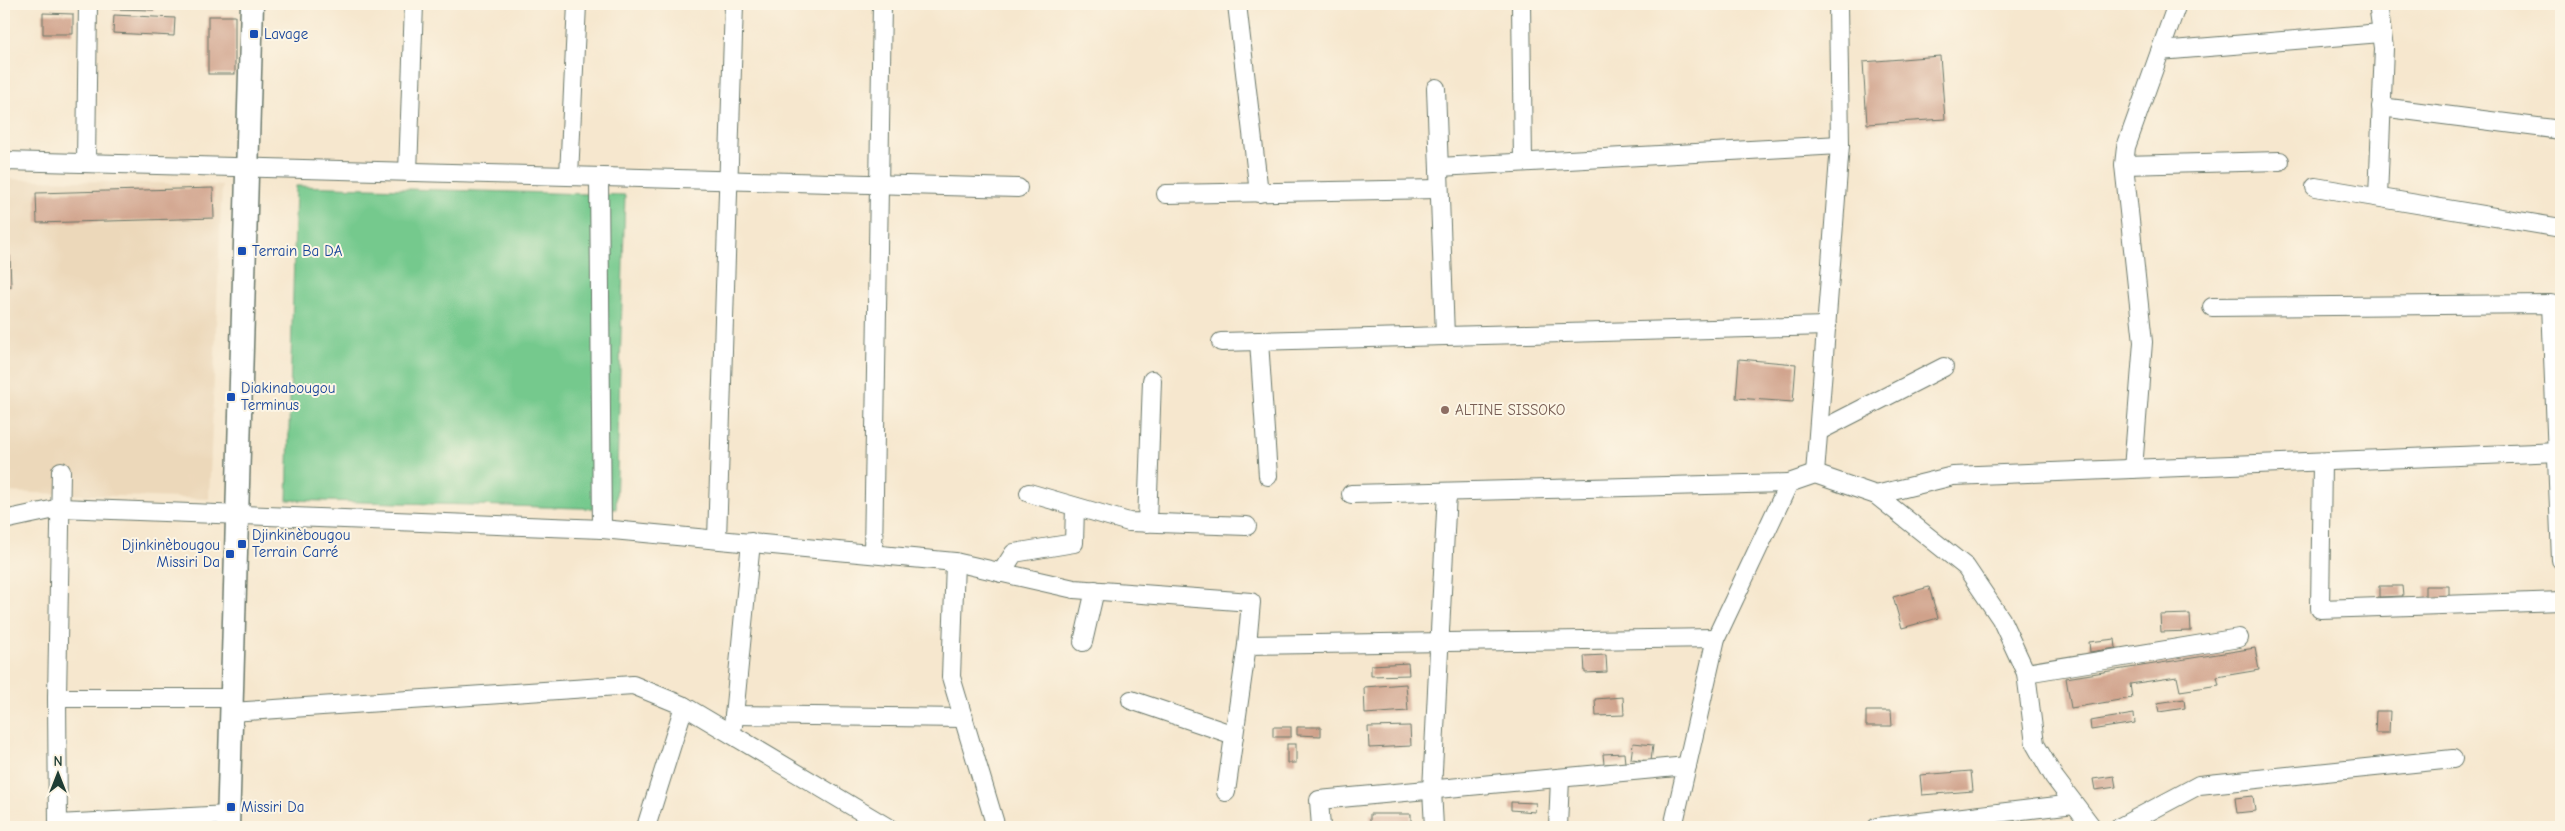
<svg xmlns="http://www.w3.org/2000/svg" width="2565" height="831" font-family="'Comic Neue',sans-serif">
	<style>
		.built { fill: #ecd8ba }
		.green { fill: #74c98d; stroke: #4a8360 }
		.building { fill: #d0a28b }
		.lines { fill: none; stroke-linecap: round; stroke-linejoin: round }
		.minor-casing { stroke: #6a786a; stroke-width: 20 }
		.tertiary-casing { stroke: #6a786a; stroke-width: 25 }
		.minor { stroke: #fff; stroke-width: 18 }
		.tertiary { stroke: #fff; stroke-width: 22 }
		.transit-dot { fill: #1a4fb4; stroke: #fcf5e5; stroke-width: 2 }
		.education-dot { fill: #8d6e63; stroke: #fcf5e5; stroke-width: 2 }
		.labels { text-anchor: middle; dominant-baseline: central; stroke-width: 4; stroke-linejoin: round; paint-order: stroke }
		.transit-label { font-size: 15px; fill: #164399; stroke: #fcf5e5; text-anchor: start }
		.education-label { font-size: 15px; fill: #785e54; stroke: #fcf5e5; text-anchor: start }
	</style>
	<rect width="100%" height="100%" fill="#fcf5e5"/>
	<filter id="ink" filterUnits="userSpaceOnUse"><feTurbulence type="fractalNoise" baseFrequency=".02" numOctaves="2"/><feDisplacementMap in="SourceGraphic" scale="10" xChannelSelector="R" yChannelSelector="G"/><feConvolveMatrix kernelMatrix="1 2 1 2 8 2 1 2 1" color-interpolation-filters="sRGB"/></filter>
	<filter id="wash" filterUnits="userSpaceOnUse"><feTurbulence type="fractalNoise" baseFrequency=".0096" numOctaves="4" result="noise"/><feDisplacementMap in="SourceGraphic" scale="20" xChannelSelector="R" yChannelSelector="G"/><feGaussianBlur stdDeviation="1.12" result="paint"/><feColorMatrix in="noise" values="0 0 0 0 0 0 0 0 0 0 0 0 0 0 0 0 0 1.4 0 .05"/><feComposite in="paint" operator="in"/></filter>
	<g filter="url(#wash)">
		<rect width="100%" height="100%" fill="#f6e7ce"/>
		<!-- built -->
		<polygon class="built" points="4,179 222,185 209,499 4,492"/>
		<!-- green -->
		<polygon class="green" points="296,186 625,195 616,509 287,500"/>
		<g id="blocks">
			<!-- building -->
			<g class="building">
				<polygon points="112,4 154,4 154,10 112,9"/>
				<polygon points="43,13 73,14 73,34 43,34"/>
				<polygon points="114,15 175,18 174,36 113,33"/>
				<rect x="208" y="16" width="27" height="58"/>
				<polygon points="1940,56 1945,119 1867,124 1863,62"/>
				<polygon points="213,188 214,218 37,223 36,193"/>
				<polygon points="4,256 10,256 11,287 4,287"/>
				<polygon points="1739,359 1796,364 1793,402 1736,398"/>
				<polygon points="2379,586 2402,586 2403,596 2379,597"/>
				<polygon points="2425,586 2449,586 2449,598 2425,599"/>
				<polygon points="1929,587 1938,618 1902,628 1893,597"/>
				<polygon points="2190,614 2191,631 2161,632 2160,615"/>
				<polygon points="2115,639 2116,648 2090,652 2089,642"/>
				<polygon points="2255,648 2259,670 2217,677 2219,685 2180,691 2177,677 2130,684 2132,698 2071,708 2066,678"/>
				<polygon points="1606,655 1607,672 1585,673 1584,656"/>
				<polygon points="1408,663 1409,675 1371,676 1371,665"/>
				<polygon points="1406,684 1408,711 1365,714 1364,687"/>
				<polygon points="1623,697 1624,715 1596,716 1595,699"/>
				<polygon points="2184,699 2185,708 2159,712 2157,703"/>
				<polygon points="1866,711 1891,711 1892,726 1866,726"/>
				<polygon points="2376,711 2390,711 2389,733 2375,733"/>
				<polygon points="2134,714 2135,723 2091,730 2090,721"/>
				<polygon points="1410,726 1411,746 1369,748 1368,727"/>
				<rect x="1273" y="727" width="18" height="10"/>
				<polygon points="1297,727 1321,727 1321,736 1297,735"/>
				<polygon points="1633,743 1653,745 1651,761 1631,759"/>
				<rect x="1287" y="744" width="9" height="19"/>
				<polygon points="1624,753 1625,763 1604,764 1603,754"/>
				<polygon points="1971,771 1973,791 1922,795 1920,775"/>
				<polygon points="2114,776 2116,787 2095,790 2093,779"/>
				<polygon points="2253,796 2255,811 2237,813 2235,798"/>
				<polygon points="1511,802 1536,803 1535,812 1511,810"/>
				<rect x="1370" y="814" width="41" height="10"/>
			</g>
		</g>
	</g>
	<g filter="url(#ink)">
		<use href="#blocks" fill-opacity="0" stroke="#6a786a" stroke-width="1"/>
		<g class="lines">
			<!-- minor casing -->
			<g class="minor-casing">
				<g id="minor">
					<polyline points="1237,4 1259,193"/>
					<polyline points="1521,4 1523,162"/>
					<polyline points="2378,4 2384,48 2378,197"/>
					<polyline points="2160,51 2381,33"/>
					<polyline points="1436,88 1445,336"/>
					<polyline points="2381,107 2561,130"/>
					<polyline points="4,161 1018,188"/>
					<polyline points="86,163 88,4"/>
					<polyline points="2124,165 2280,161"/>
					<polyline points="1439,167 1840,145"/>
					<polyline points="408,172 414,4"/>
					<polyline points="569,176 577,4"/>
					<polyline points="599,177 602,529"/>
					<polyline points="2315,187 2561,228"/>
					<polyline points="1166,194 1439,189"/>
					<polyline points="2212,307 2551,304 2561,560"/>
					<polyline points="1259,341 1268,476"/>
					<polyline points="1221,342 1827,326"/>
					<polyline points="1819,431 1944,367"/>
					<polyline points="2322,462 2320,609 2561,601"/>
					<polyline points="2133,469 2143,342 2124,165 2126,147 2177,4"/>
					<polyline points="1815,474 1840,145 1838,4"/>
					<polyline points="1029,493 1129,522 1247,526"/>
					<polyline points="1351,494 1789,483"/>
					<polyline points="1876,495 1953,476 2561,452"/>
					<polyline points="4,520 60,508 602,529 955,562 1074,589 1251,602 1247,645 1226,792"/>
					<polyline points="1147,523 1152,380"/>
					<polyline points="717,539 734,4"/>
					<polyline points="873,554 882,4"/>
					<polyline points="955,562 951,677 996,827"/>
					<polyline points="1001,573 1014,553 1074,543 1075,507"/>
					<polyline points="1083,642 1095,590"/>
					<polyline points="1247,645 1716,638"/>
					<polyline points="2026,673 2239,638"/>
					<polyline points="57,698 232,698"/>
					<polyline points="1131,700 1234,735"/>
					<polyline points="684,706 887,827"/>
					<polyline points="231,712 633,685 684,706 646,827"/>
					<polyline points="734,715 964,718"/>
					<polyline points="733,726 751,542"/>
					<polyline points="58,824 228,815"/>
					<polyline points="58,827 57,698 61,471"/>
					<polyline points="1321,827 1319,800 1687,766"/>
					<polyline points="1434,827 1432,790 1447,492"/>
					<polyline points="1558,827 1560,778"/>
					<polyline points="1673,827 1716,638 1789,483 1815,474 1876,495 1966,567 2001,619 2026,673 2035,744 2054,777 2092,827"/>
					<polyline points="1877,827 2074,804"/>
					<polyline points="2120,827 2199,785 2453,759"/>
				</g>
			</g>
			<!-- tertiary casing -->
			<g class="tertiary-casing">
				<polyline id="tertiary" points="228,827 252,4"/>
			</g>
			<!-- minor -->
			<use href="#minor" class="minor"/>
			<!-- tertiary -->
			<use href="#tertiary" class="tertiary"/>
		</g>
	</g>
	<!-- markers -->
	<g class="transit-dot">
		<rect x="249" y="29" width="10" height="10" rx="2.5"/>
		<rect x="237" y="246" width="10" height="10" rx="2.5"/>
		<rect x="226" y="392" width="10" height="10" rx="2.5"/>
		<rect x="237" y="539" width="10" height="10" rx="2.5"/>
		<rect x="225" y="549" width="10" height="10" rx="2.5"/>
		<rect x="226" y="802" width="10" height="10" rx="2.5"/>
	</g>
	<circle class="education-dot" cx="1445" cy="410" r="5"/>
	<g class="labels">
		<!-- transit labels -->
		<g class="transit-label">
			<text x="264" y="34">Lavage</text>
			<text x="252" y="251">Terrain Ba DA</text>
			<text x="241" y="388">Diakinabougou<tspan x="241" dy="17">Terminus</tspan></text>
			<text x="252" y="535">Djinkinèbougou<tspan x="252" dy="17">Terrain Carré</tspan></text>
			<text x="220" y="545" text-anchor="end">Djinkinèbougou<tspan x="220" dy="17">Missiri Da</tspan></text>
			<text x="241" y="807">Missiri Da</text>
		</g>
		<!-- education labels -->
		<g class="education-label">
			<text x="1455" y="410">ALTINE SISSOKO</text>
		</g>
	</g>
	<!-- margin -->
	<rect width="2565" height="831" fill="none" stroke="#fcf5e5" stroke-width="20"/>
	<!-- north arrow -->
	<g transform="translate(58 774)" stroke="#fcf5e5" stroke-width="4" paint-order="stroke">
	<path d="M0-4L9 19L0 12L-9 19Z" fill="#1f3d34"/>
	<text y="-8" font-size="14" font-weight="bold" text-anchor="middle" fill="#1f3d34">N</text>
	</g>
</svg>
